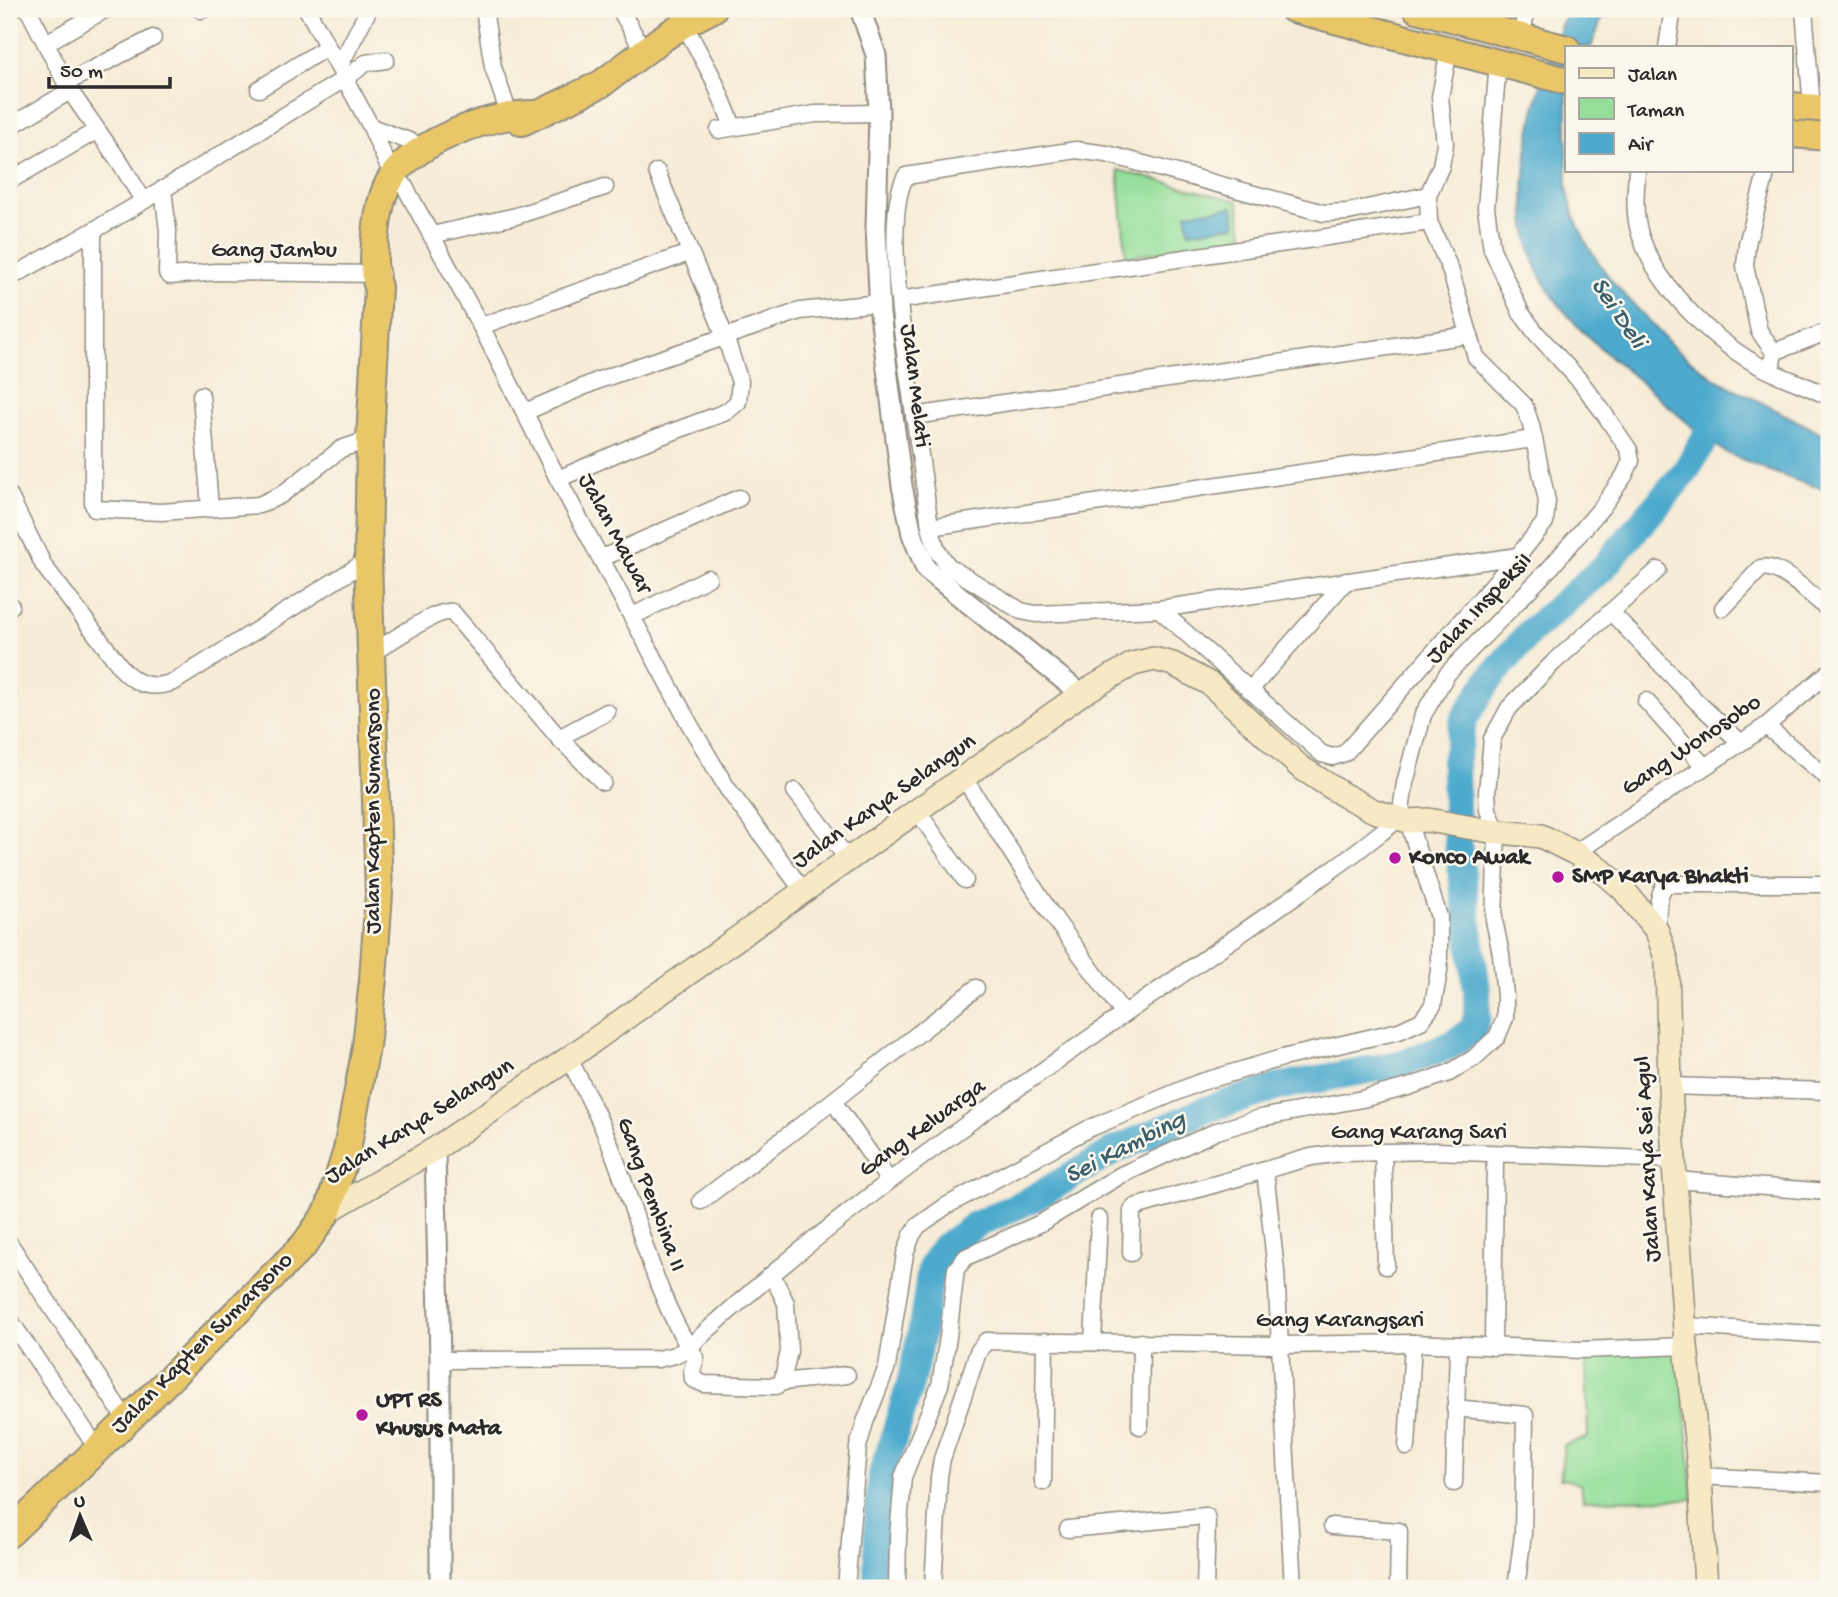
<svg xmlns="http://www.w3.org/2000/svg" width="1838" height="1597" font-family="'Gochi Hand',sans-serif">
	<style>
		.green { fill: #95df9b; stroke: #608563; stroke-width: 2 }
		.water { fill: #4eaacd; stroke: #3c6a7c; stroke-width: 2 }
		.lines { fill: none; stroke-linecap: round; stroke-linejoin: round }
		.river { stroke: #4eaacd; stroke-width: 28 }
		.minor-casing { stroke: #908c81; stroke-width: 19 }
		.tertiary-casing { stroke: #908c81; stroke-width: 23 }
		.secondary-casing { stroke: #908c81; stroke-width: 26 }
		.trunk-casing { stroke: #908c81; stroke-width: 30 }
		.minor { stroke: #fff; stroke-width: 16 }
		.tertiary { stroke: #fff; stroke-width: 19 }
		.secondary { stroke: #f6e9c3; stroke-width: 23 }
		.trunk { stroke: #e9c769; stroke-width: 26 }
		.poi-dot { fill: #b5179e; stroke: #fbf7ec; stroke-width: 2.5 }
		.labels { text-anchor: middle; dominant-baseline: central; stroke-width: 5; stroke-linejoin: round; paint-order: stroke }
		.street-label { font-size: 24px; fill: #2b2b2b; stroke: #fbf7ec }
		.poi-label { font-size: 24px; font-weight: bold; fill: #2b2b2b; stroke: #fbf7ec; text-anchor: start }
		.water-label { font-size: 26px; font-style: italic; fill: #395e6c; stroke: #fbf7ec }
	</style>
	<rect width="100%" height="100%" fill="#fbf7ec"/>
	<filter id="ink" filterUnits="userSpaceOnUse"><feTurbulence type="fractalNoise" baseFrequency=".0143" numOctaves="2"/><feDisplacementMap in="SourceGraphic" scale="14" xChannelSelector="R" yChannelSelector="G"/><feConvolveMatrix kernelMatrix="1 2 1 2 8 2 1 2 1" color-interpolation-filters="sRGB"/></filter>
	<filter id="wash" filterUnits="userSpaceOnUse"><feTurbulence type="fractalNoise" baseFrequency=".00686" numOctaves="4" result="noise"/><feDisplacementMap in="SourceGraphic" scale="28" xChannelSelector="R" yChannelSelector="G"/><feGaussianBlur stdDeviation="1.57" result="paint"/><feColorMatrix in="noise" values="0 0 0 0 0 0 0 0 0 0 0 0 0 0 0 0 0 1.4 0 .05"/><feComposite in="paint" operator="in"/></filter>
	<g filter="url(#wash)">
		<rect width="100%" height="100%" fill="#f6ecd7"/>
		<!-- green -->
		<g class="green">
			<polygon points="1118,170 1238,201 1244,239 1126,257"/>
			<polygon points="1681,1351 1693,1499 1583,1500 1581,1483 1560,1479 1564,1445 1588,1437 1586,1355"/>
		</g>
		<!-- water -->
		<g class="water">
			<path d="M1568 9H1611L1601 21 1591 47H1567V187L1574 217 1589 248 1610 279 1674 348 1717 380 1829 437V490C1801 483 1776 474 1749 462 1741 459 1732 456 1725 452 1697 433 1672 409 1647 387 1610 357 1572 327 1546 286 1501 214 1535 81 1568 9Z"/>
			<polygon points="1233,207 1236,225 1189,232 1186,213"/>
		</g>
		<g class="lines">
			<!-- river -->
			<polyline class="river" points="877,1588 878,1512 882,1475 910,1385 922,1329 931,1268 942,1249 975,1225 1032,1199 1115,1150 1205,1110 1282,1086 1400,1064 1449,1046 1473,1030 1477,1016 1477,991 1458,844 1456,808 1455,762 1464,719 1489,680 1530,632 1603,568 1685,472 1718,417"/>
		</g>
	</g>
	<g filter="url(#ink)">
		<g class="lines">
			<!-- minor casing -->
			<g class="minor-casing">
				<g id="minor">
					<polyline points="28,9 70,91 121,164 143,200"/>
					<polyline points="307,9 371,127 393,177"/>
					<polyline points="484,9 493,67 510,117"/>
					<polyline points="620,9 644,52"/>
					<polyline points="1804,9 1812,108"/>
					<polyline points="201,10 204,9"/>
					<polyline points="9,11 13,9"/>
					<polyline points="684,24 713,78 733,126"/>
					<polyline points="1521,36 1527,9"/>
					<polyline points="46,43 106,9"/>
					<polyline points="1667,47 1673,9"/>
					<polyline points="339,67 369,9"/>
					<polyline points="66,83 153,38"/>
					<polyline points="259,89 327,47"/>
					<polyline points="9,127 70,91"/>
					<polyline points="371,127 425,147"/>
					<polyline points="719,130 815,114 879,113"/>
					<path d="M1637 170C1636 191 1633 213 1640 234 1655 284 1710 338 1756 364 1779 377 1805 384 1829 397"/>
					<polyline points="1767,170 1747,244 1745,266 1759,331 1774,352 1771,371"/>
					<polyline points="9,181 96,131"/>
					<polyline points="404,185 485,334 558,479 690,725 727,788 804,892"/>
					<polyline points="163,189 168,231 167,273 170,276 216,272 381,274"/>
					<path d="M1428 195 1348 212 1324 213 1107 154 1076 150 906 176C881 217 907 364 914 415 920 452 925 489 930 527L937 550 948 566 1021 611 1036 614 1159 609 1518 556"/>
					<polyline points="93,232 93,504 95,509 161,512 259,505 281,495 341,449 370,439"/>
					<polyline points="432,235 516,216 605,187"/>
					<path d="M9 278C123 216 234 146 346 78L366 63 386 60"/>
					<polyline points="899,300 1429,222"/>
					<polyline points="481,326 689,253"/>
					<polyline points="1774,352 1829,331"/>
					<polyline points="201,395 210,508"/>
					<polyline points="525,412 599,380 800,311 879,303"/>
					<polyline points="914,416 1470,335"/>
					<polyline points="558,479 629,448 726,412 738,402 740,382 725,336 657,172"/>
					<path d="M9 495 44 566 123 670C138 686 153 689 174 682L368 560"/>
					<polyline points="930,527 1534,439"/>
					<polyline points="602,558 739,498"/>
					<polyline points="9,607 11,606"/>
					<path d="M1723 608 1761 568C1780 563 1814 598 1829 610"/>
					<polyline points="1159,609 1322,754 1333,757 1345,753 1518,556 1545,522 1547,501 1531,425 1524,405 1476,357 1450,269 1429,222 1428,195 1441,166 1445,144 1440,97 1449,50"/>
					<polyline points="1611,612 1697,702 1740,742"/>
					<polyline points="633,616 708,578"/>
					<path d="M372 653C388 644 435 609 452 612L559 738 603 782"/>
					<polyline points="1250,690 1346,581"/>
					<polyline points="1646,701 1704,766"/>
					<polyline points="1766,726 1829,779"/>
					<polyline points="559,738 607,712"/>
					<polyline points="964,778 1049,911 1123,1013"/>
					<polyline points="795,791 848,859"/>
					<polyline points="917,810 965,880"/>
					<polyline points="1575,853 1766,726 1829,672"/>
					<path d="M1657 931C1658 917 1656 895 1666 884H1822L1829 881"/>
					<path d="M569 1058C581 1083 595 1109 606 1135 637 1207 651 1293 696 1358L692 1371 693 1379 704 1384 776 1386 782 1382 789 1351 786 1303 772 1275"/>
					<polyline points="1670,1086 1829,1091"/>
					<polyline points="833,1101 889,1181"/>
					<polyline points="1383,1152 1386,1266"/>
					<polyline points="1265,1170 1276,1271 1293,1588"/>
					<polyline points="1675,1180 1829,1192"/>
					<polyline points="701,1201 833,1101 976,988"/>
					<polyline points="9,1243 127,1421"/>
					<polyline points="1131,1253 1132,1210 1135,1207 1311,1157 1341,1153 1436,1151 1674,1160"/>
					<polyline points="9,1319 97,1448"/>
					<polyline points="1685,1326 1829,1335"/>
					<polyline points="1093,1342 1099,1219"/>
					<polyline points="1493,1347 1495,1154"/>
					<path d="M440 1360 658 1359 675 1355 688 1348C886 1165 1115 1025 1333 869 1356 853 1377 835 1400 818L1405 783 1423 715 1447 674 1551 567 1602 507 1624 476 1631 461 1629 450 1601 409 1580 381 1536 333 1521 313 1492 249 1486 208 1498 62"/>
					<polyline points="782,1382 847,1375"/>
					<polyline points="1455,1408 1525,1415 1523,1534 1516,1588"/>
					<polyline points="1140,1426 1141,1342"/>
					<polyline points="1407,1447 1413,1343"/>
					<polyline points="1700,1476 1829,1483"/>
					<polyline points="1043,1482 1045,1341"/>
					<polyline points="1454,1483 1458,1345"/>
					<polyline points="1332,1526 1399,1531 1398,1588"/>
					<polyline points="1068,1529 1206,1516 1207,1521 1205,1588"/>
					<polyline points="846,1588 858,1447 865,1422 887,1367 905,1254 912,1235 918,1226 946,1206 1088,1129 1198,1083 1282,1058 1399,1031 1421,1021 1433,1005 1439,971 1439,917 1408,821"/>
					<polyline points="897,1588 898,1537 903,1477 940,1385 948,1337 956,1269 966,1257 1041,1223 1121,1175 1217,1131 1260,1118 1362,1099 1408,1087 1449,1073 1474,1058 1497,1037 1505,1018 1505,996 1501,954 1494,920 1497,831 1488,810 1487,792 1492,739 1509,708 1553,663 1658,570"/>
					<polyline points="933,1588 939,1477 942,1459 978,1352 986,1341 1280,1345 1413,1343 1580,1350 1686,1346"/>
				</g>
			</g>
			<!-- tertiary casing -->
			<g class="tertiary-casing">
				<g id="tertiary">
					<polyline points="860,9 876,55 879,113 876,228 880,314 902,486 912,534 926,569 1081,694"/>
					<polyline points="435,1149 440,1360 440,1588"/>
				</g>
			</g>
			<!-- secondary casing -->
			<g class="secondary-casing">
				<polyline id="secondary" points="328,1211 435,1149 569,1058 1081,694 1133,664 1154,659 1173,664 1210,684 1300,767 1342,794 1374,811 1408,821 1428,820 1490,831 1541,836 1575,853 1600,869 1623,889 1657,931 1667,961 1670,1086 1675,1180 1686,1346 1700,1476 1706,1588"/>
			</g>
			<!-- trunk casing -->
			<g class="trunk-casing">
				<g id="trunk">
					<polyline points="1293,9 1567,81"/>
					<polyline points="1417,9 1567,49"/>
					<polyline points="1791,106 1829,109"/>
					<polyline points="522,122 601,84 660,40 684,24 713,9"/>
					<polyline points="1791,134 1829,137"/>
					<path d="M9 1534 127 1421 304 1245 328 1211 347 1150 366 1047 373 979 379 893 368 560 370 439 378 287C372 269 374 252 376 234 378 215 381 194 392 177 418 140 492 113 536 114"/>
				</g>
			</g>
			<!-- minor -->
			<use href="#minor" class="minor"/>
			<!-- tertiary -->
			<use href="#tertiary" class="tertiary"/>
			<!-- secondary -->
			<use href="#secondary" class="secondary"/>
			<!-- trunk -->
			<use href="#trunk" class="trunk"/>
		</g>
	</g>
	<!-- markers -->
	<g class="poi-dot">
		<circle cx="1395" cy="858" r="7"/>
		<circle cx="1558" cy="877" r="7"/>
		<circle cx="362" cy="1415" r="7"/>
	</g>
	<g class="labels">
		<!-- street labels -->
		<g class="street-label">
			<text x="274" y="251">Gang Jambu</text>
			<text transform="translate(914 386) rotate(83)">Jalan Melati</text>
			<text transform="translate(614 534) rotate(62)">Jalan Mawar</text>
			<text transform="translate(1480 609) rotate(-47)">Jalan InspeksiI</text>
			<text transform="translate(1692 746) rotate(-34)">Gang Wonosobo</text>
			<text transform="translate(885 802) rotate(-35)">Jalan Karya Selangun</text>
			<text transform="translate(374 811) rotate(-90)">Jalan Kapten Sumarsono</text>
			<text transform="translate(420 1122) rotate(-32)">Jalan Karya Selangun</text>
			<text transform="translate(923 1129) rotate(-36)">Gang Keluarga</text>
			<text x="1419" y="1133">Gang Karang Sari</text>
			<text transform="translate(1649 1159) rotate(-93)">Jalan Karya Sei Agul</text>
			<text transform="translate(650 1195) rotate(70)">Gang Pembina II</text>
			<text x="1340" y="1321">Gang Karangsari</text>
			<text transform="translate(203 1344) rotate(-45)">Jalan Kapten Sumarsono</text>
		</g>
		<!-- poi labels -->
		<g class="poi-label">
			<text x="1409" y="858">Konco Awak</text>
			<text x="1572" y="877">SMP Karya Bhakti</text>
			<text x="376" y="1401">UPT RS<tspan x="376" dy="28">Khusus Mata</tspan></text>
		</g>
		<!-- water labels -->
		<g class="water-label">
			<text transform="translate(1617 314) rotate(56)">Sei Deli</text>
			<text transform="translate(1126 1149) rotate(-27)">Sei Kambing</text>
		</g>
	</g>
	<!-- margin -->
	<rect width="1838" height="1597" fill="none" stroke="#fbf7ec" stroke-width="35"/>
	<!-- legend -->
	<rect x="1565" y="46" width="228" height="126" fill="#fbf7ec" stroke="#a8a59f" stroke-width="2"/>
	<rect x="1579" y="68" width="35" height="10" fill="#f6e9c3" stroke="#a8a59f" stroke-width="2"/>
	<text x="1628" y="80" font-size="21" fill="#2b2b2b">Jalan</text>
	<rect x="1579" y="98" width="35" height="21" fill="#95df9b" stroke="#a8a59f" stroke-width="2"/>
	<text x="1628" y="116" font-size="21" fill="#2b2b2b">Taman</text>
	<rect x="1579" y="133" width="35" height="21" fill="#4eaacd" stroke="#a8a59f" stroke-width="2"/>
	<text x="1628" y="150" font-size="21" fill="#2b2b2b">Air</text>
	<!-- north arrow -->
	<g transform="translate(80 1516) rotate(358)" stroke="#fbf7ec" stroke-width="5" paint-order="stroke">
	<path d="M0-5L12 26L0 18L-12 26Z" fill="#2b2b2b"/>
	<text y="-10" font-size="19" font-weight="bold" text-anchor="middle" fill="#2b2b2b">U</text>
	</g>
	<!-- scale -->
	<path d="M49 77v10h121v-10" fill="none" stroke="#2b2b2b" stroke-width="3.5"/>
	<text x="60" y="77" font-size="21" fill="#2b2b2b" stroke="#fbf7ec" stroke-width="5" paint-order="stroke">50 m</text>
</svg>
